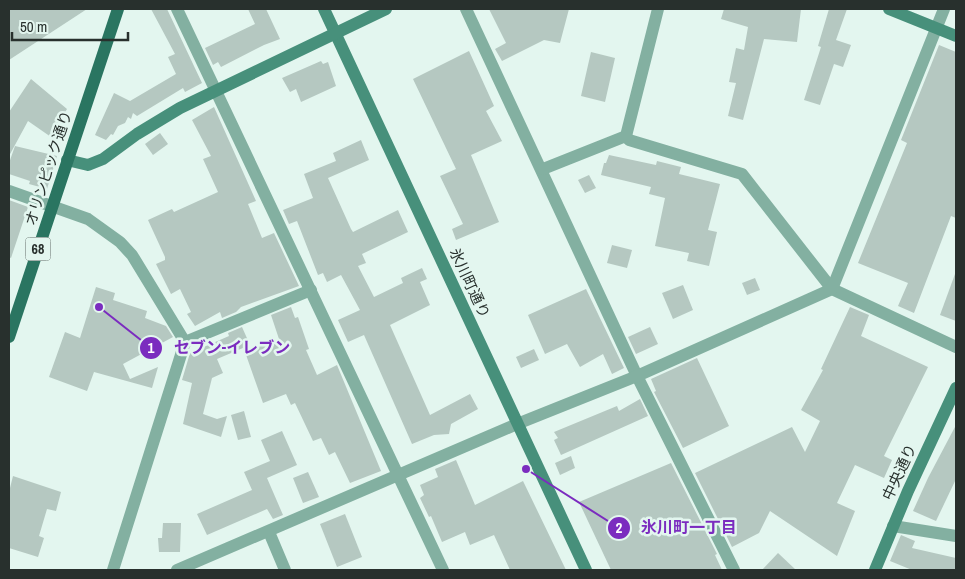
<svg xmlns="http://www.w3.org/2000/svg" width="965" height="579" font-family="'Archivo Narrow','Noto Sans JP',sans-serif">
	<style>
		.building { fill: #b5c8c1 }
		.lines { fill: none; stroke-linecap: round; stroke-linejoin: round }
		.street { stroke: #83b0a1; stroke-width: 12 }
		.secondary { stroke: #47907b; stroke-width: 12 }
		.primary { stroke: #2a7561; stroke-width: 12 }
		.labels { text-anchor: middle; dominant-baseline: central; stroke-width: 5; stroke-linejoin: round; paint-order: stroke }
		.shield { fill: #e3f6ef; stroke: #606b67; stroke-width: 1 }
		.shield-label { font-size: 14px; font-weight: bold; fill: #28302d }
		.street-label { font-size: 15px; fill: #28302d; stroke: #e3f6ef }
		.leader { fill: none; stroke: #7b2cbf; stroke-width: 2 }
		.callout-dot { fill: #7b2cbf; stroke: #e3f6ef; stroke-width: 2 }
		.mark-label { font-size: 15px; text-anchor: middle; font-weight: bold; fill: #fff }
		.callout-label { font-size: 16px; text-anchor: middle; font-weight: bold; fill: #7b2cbf; stroke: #e3f6ef; stroke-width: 5; stroke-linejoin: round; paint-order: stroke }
	</style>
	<rect width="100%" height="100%" fill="#e3f6ef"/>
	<!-- building -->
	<g class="building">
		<polygon points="9,9 87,9 9,60"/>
		<polygon points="151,9 167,9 202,83 185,92 183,88 137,116 133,113 131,119 128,117 125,123 118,126 113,135 111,134 106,140 95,135 114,93 130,101 176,74 168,57 175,54"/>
		<polygon points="248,9 266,9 280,39 264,45 221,67 218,62 213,65 205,48 255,24"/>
		<polygon points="489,9 569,9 560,43 544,40 502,61 495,49 506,43"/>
		<polygon points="724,9 801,9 797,42 764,39 743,120 728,116 736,83 729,82 736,48 744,50 748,27 721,19"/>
		<polygon points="829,9 847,9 836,40 851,45 843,67 834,64 820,105 804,100 821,47 818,46"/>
		<polygon points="939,45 956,52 956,218 951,216 914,313 898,306 908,283 858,263 907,143 901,140"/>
		<polygon points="469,51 494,106 486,111 502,141 471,155 499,222 456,240 452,229 463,224 440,176 456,169 413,79"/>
		<polygon points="591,52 615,58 605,102 581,96"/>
		<polygon points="321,61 323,64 328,62 336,86 301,102 296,89 290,92 282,78"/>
		<polygon points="31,79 67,109 51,137 28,121 9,156 9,112"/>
		<polygon points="214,107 256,201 248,204 262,238 274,233 299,286 241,307 236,312 222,318 220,312 195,326 187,314 191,312 180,289 171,294 156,264 165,260 165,257 148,220 172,209 174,212 218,192 203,159 211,156 192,120"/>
		<polygon points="160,133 168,144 153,155 145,144"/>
		<polygon points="361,140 369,160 328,178 351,229 353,232 398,210 408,232 362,254 366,263 358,266 374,297 403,283 401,278 422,268 427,279 420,282 430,305 390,325 430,415 470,394 478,409 451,424 449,434 434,435 412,444 364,335 348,342 338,320 360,310 341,275 327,282 323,273 318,275 297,221 289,224 283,210 313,198 304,174 336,161 333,153"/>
		<polygon points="15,146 57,156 47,189 29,184 30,181 9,174 9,163"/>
		<polygon points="609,155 656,165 657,161 681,167 679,174 720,184 708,230 717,232 709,266 687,261 689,253 655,246 665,198 649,194 651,187 601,175 604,163 606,163"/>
		<polygon points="589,175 596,188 585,193 578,180"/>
		<polygon points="9,200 28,207 11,258 9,257"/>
		<polygon points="612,245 632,250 627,268 607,263"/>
		<polygon points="955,274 956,274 956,321 940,315"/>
		<polygon points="755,278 760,290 747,295 742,283"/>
		<polygon points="683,285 693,310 673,319 662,293"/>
		<polygon points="96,287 115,293 113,300 147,311 145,318 166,326 173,337 123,364 130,379 158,367 152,388 94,372 87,391 49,377 65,332 80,338"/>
		<polygon points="586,289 624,368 612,374 603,354 580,367 567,344 545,354 528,315"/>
		<polygon points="291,307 295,318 298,317 309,349 306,350 317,375 337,365 381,471 350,483 335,452 329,455 321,438 313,441 295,403 291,405 286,394 263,403 245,352 279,339 271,315"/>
		<polygon points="850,307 869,315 861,336 928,367 884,456 892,460 884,478 855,465 837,503 855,511 837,556 770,511 759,533 732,547 695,473 792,427 805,452 820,421 801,410 823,370 821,369"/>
		<polygon points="242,327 250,345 217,359 223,373 212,378 203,414 217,419 227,416 221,437 183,424 192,383 182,380 190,353 229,336 228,333"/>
		<polygon points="650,327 658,344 636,354 628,337"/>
		<polygon points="534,349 539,360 521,368 516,357"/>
		<polygon points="697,358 729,426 683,448 654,392 656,391 651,379"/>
		<polygon points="640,399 648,416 561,455 554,440 558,438 554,432 617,406 619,411"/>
		<polygon points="244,411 251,437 238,440 231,415"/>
		<polygon points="956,425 956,479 936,521 913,511 928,478"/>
		<polygon points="282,431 297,465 267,478 283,515 273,519 267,509 207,535 197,514 252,490 244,472 270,461 261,440"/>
		<polygon points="571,456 575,468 560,475 555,463"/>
		<polygon points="456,460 475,505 523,481 566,570 510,570 494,535 470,545 465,532 442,542 431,516 429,517 420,498 424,495 420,485 438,477 435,469"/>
		<polygon points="671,463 717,554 715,555 722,570 611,570 579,502"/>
		<polygon points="308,472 319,497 303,503 293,478"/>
		<polygon points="13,476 61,492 56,511 47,509 39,536 44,538 38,557 9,548 9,492"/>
		<polygon points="345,514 362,557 337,567 320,524"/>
		<polygon points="163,523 181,523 180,552 159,552 158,538 162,538"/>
		<polygon points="901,535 915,541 912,548 956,558 956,570 912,570 890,561"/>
		<polygon points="778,553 796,570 762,570"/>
	</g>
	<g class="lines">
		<!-- street -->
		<g class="street">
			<polyline points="177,9 443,570"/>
			<polyline points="466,9 637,376 734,570"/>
			<polyline points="626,136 629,140 742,174 832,289 956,347"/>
			<polyline points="543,169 626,136 658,9"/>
			<polyline points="9,191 88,219 120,242 132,255 185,342 113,570"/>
			<polyline points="185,342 311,290"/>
			<polyline points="893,526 956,536"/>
			<polyline points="269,532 285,570"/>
			<polyline points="177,570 517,424 637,376 832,289 944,9"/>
		</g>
		<!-- secondary -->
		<g class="secondary">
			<polyline points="324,9 586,570"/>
			<polyline points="889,9 956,36"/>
			<polyline points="67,160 88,165 103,159 137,134 180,108 386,9"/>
			<polyline points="875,570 908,491 956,388"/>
		</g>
		<!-- primary -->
		<polyline class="primary" points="9,337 118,9"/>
	</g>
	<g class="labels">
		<!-- shield labels -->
		<rect class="shield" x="25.5" y="237.5" width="25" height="23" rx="4"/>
		<g class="shield-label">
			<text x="38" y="249">68</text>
		</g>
		<!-- street labels -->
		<g class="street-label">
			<text transform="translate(48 168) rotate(-72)">オリンピック通り</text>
			<text transform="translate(470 283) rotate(65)">氷川町通り</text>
			<text transform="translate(899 472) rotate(-65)">中央通り</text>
		</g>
	</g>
	<!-- callouts -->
	<path class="leader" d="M99 307L151 348M526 469L619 528"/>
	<g class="callout-dot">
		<circle cx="99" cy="307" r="5"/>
		<circle cx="526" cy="469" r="5"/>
		<circle cx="151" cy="348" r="12"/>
		<circle cx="619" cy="528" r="12"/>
	</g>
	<g class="mark-label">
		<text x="151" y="353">1</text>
		<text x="619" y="533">2</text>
	</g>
	<g class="callout-label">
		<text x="232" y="353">セブン-イレブン</text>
		<text x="689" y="533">氷川町一丁目</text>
	</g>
	<!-- border -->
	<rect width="965" height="579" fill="none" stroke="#28302d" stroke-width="20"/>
	<!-- scale -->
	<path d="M12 32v8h116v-8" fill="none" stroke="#28302d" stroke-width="2.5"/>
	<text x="20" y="32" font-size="15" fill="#28302d" stroke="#e3f6ef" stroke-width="4" paint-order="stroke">50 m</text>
</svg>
